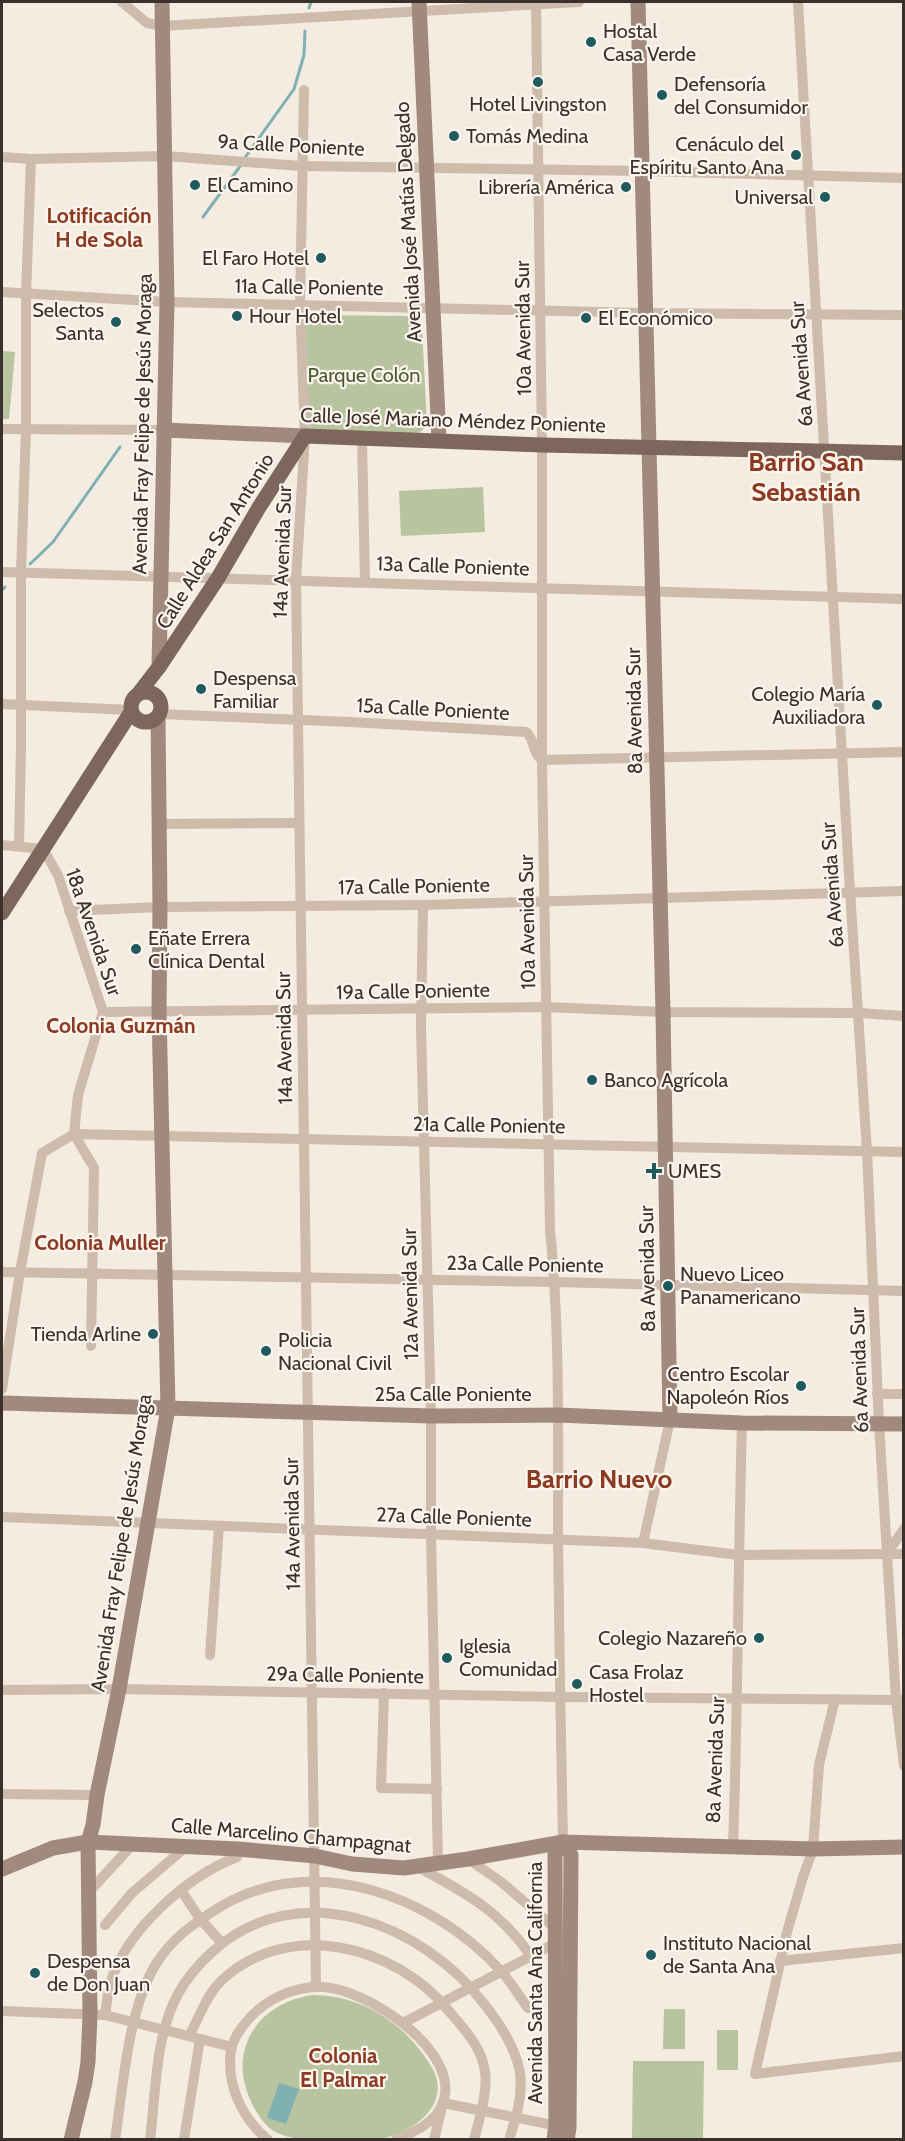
<svg xmlns="http://www.w3.org/2000/svg" width="905" height="2141" font-family="Cabin,sans-serif">
	<style>
		.green { fill: #b8c4a0 }
		.water { fill: #7fb0b2 }
		.lines { fill: none; stroke-linecap: round; stroke-linejoin: round }
		.stream { stroke: #7fb0b2; stroke-width: 3 }
		.street { stroke: #cdbbac; stroke-width: 10 }
		.secondary { stroke: #a18a7d; stroke-width: 15 }
		.primary { stroke: #7d675c; stroke-width: 15 }
		.poi-dot { fill: #1f5a5e; stroke: #fbf5ee; stroke-width: 2 }
		.labels { text-anchor: middle; dominant-baseline: central; stroke-width: 4.5; stroke-linejoin: round; paint-order: stroke }
		.poi-label { font-size: 20px; fill: #3b302b; stroke: #fbf5ee; text-anchor: start }
		.street-label { font-size: 20px; fill: #3b302b; stroke: #fbf5ee }
		.park-label { font-size: 20px; fill: #4a5a2e; stroke: #fbf5ee }
		.neighbourhood-label { font-size: 21px; font-weight: bold; fill: #8c3b22; stroke: #fbf5ee }
		.district-label { font-size: 26px; font-weight: bold; fill: #8c3b22; stroke: #fbf5ee }
	</style>
	<rect width="100%" height="100%" fill="#f4ebe1"/>
	<!-- green -->
	<g class="green">
		<polygon points="311,315 415,316 422,326 427,426 415,436 310,434 304,319"/>
		<polygon points="2,351 15,352 9,419 2,419"/>
		<polygon points="483,487 485,532 401,536 399,491"/>
		<path d="M313 1995C359 1995 402 2021 427 2060 434 2070 440 2081 437 2094 433 2118 403 2135 380 2139 364 2141 345 2139 329 2139 310 2139 289 2141 272 2130 262 2122 254 2109 249 2097 228 2046 261 2002 313 1995Z"/>
		<polygon points="664,2009 685,2009 685,2049 663,2049"/>
		<rect x="717" y="2030" width="21" height="40"/>
		<polygon points="633,2061 704,2061 703,2139 632,2139"/>
	</g>
	<!-- water -->
	<polygon class="water" points="279,2083 299,2089 286,2124 267,2118"/>
	<g class="lines">
		<!-- stream -->
		<g class="stream">
			<polyline points="309,8 311,2"/>
			<polyline points="244,159 294,89 304,55 305,31"/>
			<polyline points="203,217 241,165"/>
			<polyline points="30,564 53,542 120,447"/>
			<polyline points="2,590 5,587"/>
		</g>
		<!-- street -->
		<g class="street">
			<polyline points="122,2 147,23 162,26 579,2"/>
			<path d="M536 2 542 445V765L550 1229C560 1331 558 1434 558 1537 559 1639 561 1740 563 1842"/>
			<polyline points="798,2 850,891 867,1151 879,1423 896,1700 904,1766"/>
			<polyline points="304,90 300,305 305,436 296,580 316,1987"/>
			<polyline points="2,157 31,159 165,156 302,166 642,171 904,178"/>
			<polyline points="2,292 167,302 645,313 904,315"/>
			<polyline points="2,429 164,430"/>
			<polyline points="362,439 365,581"/>
			<polyline points="2,572 904,599"/>
			<polyline points="2,704 130,710"/>
			<path d="M160 714 350 722 526 732C535 739 532 753 542 760L904 752"/>
			<polyline points="158,824 299,823"/>
			<polyline points="2,845 43,849 58,875 103,1012 78,1095 74,1134"/>
			<polyline points="19,846 21,746 21,572 26,430 26,295 31,159"/>
			<polyline points="423,905 421,1027 431,1416 431,1534 438,1862"/>
			<polyline points="69,911 160,907 423,905 904,891"/>
			<polyline points="103,1012 546,1007 663,1012 859,1013 904,1016"/>
			<polyline points="74,1134 904,1152"/>
			<polyline points="74,1134 94,1168 91,1346"/>
			<polyline points="2,1272 555,1282 904,1291"/>
			<polyline points="2,1389 20,1272 42,1153 74,1134"/>
			<polyline points="877,1394 904,1394"/>
			<polyline points="2,1517 643,1543 738,1555 904,1554"/>
			<polyline points="643,1543 670,1420"/>
			<polyline points="887,1553 904,1529"/>
			<polyline points="210,1655 219,1526"/>
			<polyline points="2,1690 119,1689 560,1697 901,1700"/>
			<polyline points="384,1693 381,1788 437,1789"/>
			<polyline points="835,1699 819,1765 813,1849 803,1877 787,1932 755,2074 904,2056"/>
			<polyline points="2,1794 97,1795"/>
			<path d="M733 1846C738 1705 738 1564 742 1423"/>
			<polyline points="468,1859 500,1881 555,1928"/>
			<path d="M418 1867C466 1893 499 1910 531 1956"/>
			<polyline points="181,1890 200,1919 222,1943"/>
			<polyline points="88,1893 133,1844"/>
			<polyline points="105,1925 132,1893 187,1846"/>
			<polyline points="780,1961 904,1948"/>
			<polyline points="2,2011 105,2015 232,2047"/>
			<path d="M105 2015C107 2005 107 1994 110 1984 126 1930 186 1877 237 1857"/>
			<polyline points="403,2023 554,1944 560,1943"/>
			<path d="M189 2036C199 2018 206 1996 221 1981 287 1918 395 1945 448 2010 464 2029 482 2047 485 2072 488 2092 479 2120 474 2140"/>
			<polyline points="443,2103 563,2127"/>
			<path d="M115 2140C123 2087 128 2009 156 1964 172 1938 194 1923 220 1907 313 1851 432 1895 501 1971 511 1982 519 1996 528 2008"/>
			<path d="M150 2140C156 2092 155 2036 178 1994 187 1977 199 1964 212 1952 298 1874 423 1923 485 2005 500 2024 516 2049 520 2073 523 2096 516 2118 509 2140"/>
			<polyline points="184,2140 200,2039"/>
			<path d="M268 2140C242 2118 226 2085 231 2050 234 2035 247 2019 259 2009 276 1995 299 1986 322 1987 366 1988 465 2053 442 2105 434 2124 413 2132 396 2140"/>
			<polyline points="434,2140 441,2111"/>
		</g>
		<!-- secondary -->
		<g class="secondary">
			<polyline points="419,2 439,440"/>
			<polyline points="638,2 663,1012 670,1420"/>
			<polyline points="164,430 305,436"/>
			<polyline points="159,667 167,302 162,2"/>
			<polyline points="2,1403 431,1416 558,1415 742,1423 904,1424"/>
			<polyline points="563,1842 571,1855 569,2128 567,2140"/>
			<polyline points="2,1869 53,1848 88,1842 238,1849 315,1856 352,1864 404,1868 468,1859 563,1842 813,1849 904,1847"/>
			<polyline points="71,2140 85,2082 88,2062 90,2016 88,1842 93,1825 97,1795 119,1689 168,1408 159,1011 160,907 158,717"/>
			<polyline points="554,2140 556,2125 555,1854 563,1842"/>
		</g>
		<!-- primary -->
		<g class="primary">
			<circle cx="146" cy="707" r="15"/>
			<polyline points="139,693 159,667 218,578 258,509 305,436 542,445 904,453"/>
			<polyline points="2,913 131,712"/>
		</g>
	</g>
	<!-- markers -->
	<g class="poi-dot">
		<circle cx="591" cy="42" r="6"/>
		<circle cx="538" cy="82" r="6"/>
		<circle cx="662" cy="95" r="6"/>
		<circle cx="454" cy="136" r="6"/>
		<circle cx="796" cy="155" r="6"/>
		<circle cx="195" cy="185" r="6"/>
		<circle cx="626" cy="187" r="6"/>
		<circle cx="825" cy="197" r="6"/>
		<circle cx="321" cy="258" r="6"/>
		<circle cx="237" cy="316" r="6"/>
		<circle cx="586" cy="318" r="6"/>
		<circle cx="116" cy="322" r="6"/>
		<circle cx="201" cy="689" r="6"/>
		<circle cx="877" cy="705" r="6"/>
		<circle cx="136" cy="949" r="6"/>
		<circle cx="592" cy="1080" r="6"/>
		<path d="M651 1162h6v6h6v6h-6v6h-6v-6h-6v-6h6z"/>
		<circle cx="668" cy="1286" r="6"/>
		<circle cx="153" cy="1334" r="6"/>
		<circle cx="266" cy="1351" r="6"/>
		<circle cx="801" cy="1386" r="6"/>
		<circle cx="759" cy="1638" r="6"/>
		<circle cx="447" cy="1658" r="6"/>
		<circle cx="577" cy="1684" r="6"/>
		<circle cx="651" cy="1955" r="6"/>
		<circle cx="35" cy="1973" r="6"/>
	</g>
	<g class="labels">
		<!-- poi labels -->
		<g class="poi-label">
			<text x="603" y="31">Hostal<tspan x="603" dy="23">Casa Verde</tspan></text>
			<text x="674" y="84">Defensoría<tspan x="674" dy="23">del Consumidor</tspan></text>
			<text x="538" y="104" text-anchor="middle">Hotel Livingston</text>
			<text x="466" y="136">Tomás Medina</text>
			<text x="784" y="144" text-anchor="end">Cenáculo del<tspan x="784" dy="23">Espíritu Santo Ana</tspan></text>
			<text x="207" y="185">El Camino</text>
			<text x="614" y="187" text-anchor="end">Librería América</text>
			<text x="813" y="197" text-anchor="end">Universal</text>
			<text x="309" y="258" text-anchor="end">El Faro Hotel</text>
			<text x="104" y="310" text-anchor="end">Selectos<tspan x="104" dy="23">Santa</tspan></text>
			<text x="249" y="316">Hour Hotel</text>
			<text x="598" y="318">El Económico</text>
			<text x="213" y="678">Despensa<tspan x="213" dy="23">Familiar</tspan></text>
			<text x="865" y="694" text-anchor="end">Colegio María<tspan x="865" dy="23">Auxiliadora</tspan></text>
			<text x="148" y="938">Eñate Errera<tspan x="148" dy="23">Clínica Dental</tspan></text>
			<text x="604" y="1080">Banco Agrícola</text>
			<text x="668" y="1171">UMES</text>
			<text x="680" y="1274">Nuevo Liceo<tspan x="680" dy="23">Panamericano</tspan></text>
			<text x="141" y="1334" text-anchor="end">Tienda Arline</text>
			<text x="278" y="1340">Policia<tspan x="278" dy="23">Nacional Civil</tspan></text>
			<text x="789" y="1374" text-anchor="end">Centro Escolar<tspan x="789" dy="23">Napoleón Ríos</tspan></text>
			<text x="747" y="1638" text-anchor="end">Colegio Nazareño</text>
			<text x="459" y="1646">Iglesia<tspan x="459" dy="23">Comunidad</tspan></text>
			<text x="589" y="1672">Casa Frolaz<tspan x="589" dy="23">Hostel</tspan></text>
			<text x="663" y="1943">Instituto Nacional<tspan x="663" dy="23">de Santa Ana</tspan></text>
			<text x="47" y="1961">Despensa<tspan x="47" dy="23">de Don Juan</tspan></text>
		</g>
		<!-- street labels -->
		<g class="street-label">
			<text transform="translate(291 145) rotate(3)">9a Calle Poniente</text>
			<text transform="translate(408 222) rotate(-93)">Avenida José Matías Delgado</text>
			<text transform="translate(309 287) rotate(1)">11a Calle Poniente</text>
			<text transform="translate(523 328) rotate(-91)">10a Avenida Sur</text>
			<text transform="translate(801 364) rotate(-94)">6a Avenida Sur</text>
			<text transform="translate(453 420) rotate(2)">Calle José Mariano Méndez Poniente</text>
			<text transform="translate(142 424) rotate(-89)">Avenida Fray Felipe de Jesús Moraga</text>
			<text transform="translate(215 541) rotate(-58)">Calle Aldea San Antonio</text>
			<text transform="translate(282 552) rotate(-88)">14a Avenida Sur</text>
			<text transform="translate(453 566) rotate(2)">13a Calle Poniente</text>
			<text transform="translate(433 709) rotate(3)">15a Calle Poniente</text>
			<text transform="translate(634 711) rotate(-91)">8a Avenida Sur</text>
			<text transform="translate(832 885) rotate(-94)">6a Avenida Sur</text>
			<text transform="translate(414 886) rotate(-1)">17a Calle Poniente</text>
			<text transform="translate(527 922) rotate(-91)">10a Avenida Sur</text>
			<text transform="translate(94 932) rotate(71)">18a Avenida Sur</text>
			<text transform="translate(413 991) rotate(-1)">19a Calle Poniente</text>
			<text transform="translate(284 1038) rotate(-91)">14a Avenida Sur</text>
			<text transform="translate(489 1125) rotate(1)">21a Calle Poniente</text>
			<text transform="translate(525 1264) rotate(1)">23a Calle Poniente</text>
			<text transform="translate(647 1269) rotate(-91)">8a Avenida Sur</text>
			<text transform="translate(410 1294) rotate(-91)">12a Avenida Sur</text>
			<text transform="translate(859 1370) rotate(-92)">6a Avenida Sur</text>
			<text x="453" y="1394">25a Calle Poniente</text>
			<text transform="translate(454 1517) rotate(2)">27a Calle Poniente</text>
			<text transform="translate(292 1524) rotate(-91)">14a Avenida Sur</text>
			<text transform="translate(121 1543) rotate(-81)">Avenida Fray Felipe de Jesús Moraga</text>
			<text transform="translate(345 1675) rotate(1)">29a Calle Poniente</text>
			<text transform="translate(715 1760) rotate(-88)">8a Avenida Sur</text>
			<text transform="translate(291 1835) rotate(5)">Calle Marcelino Champagnat</text>
			<text transform="translate(535 1983) rotate(-90)">Avenida Santa Ana California</text>
		</g>
		<!-- park labels -->
		<g class="park-label">
			<text x="364" y="375">Parque Colón</text>
		</g>
		<!-- neighbourhood labels -->
		<g class="neighbourhood-label">
			<text x="99" y="215">Lotificación<tspan x="99" dy="24">H de Sola</tspan></text>
			<text x="121" y="1025">Colonia Guzmán</text>
			<text x="100" y="1242">Colonia Muller</text>
			<text x="343" y="2055">Colonia<tspan x="343" dy="24">El Palmar</tspan></text>
		</g>
		<!-- district labels -->
		<g class="district-label">
			<text x="806" y="462">Barrio San<tspan x="806" dy="30">Sebastián</tspan></text>
			<text x="599" y="1479">Barrio Nuevo</text>
		</g>
	</g>
	<!-- border -->
	<rect width="905" height="2141" fill="none" stroke="#3b302b" stroke-width="6"/>
</svg>
